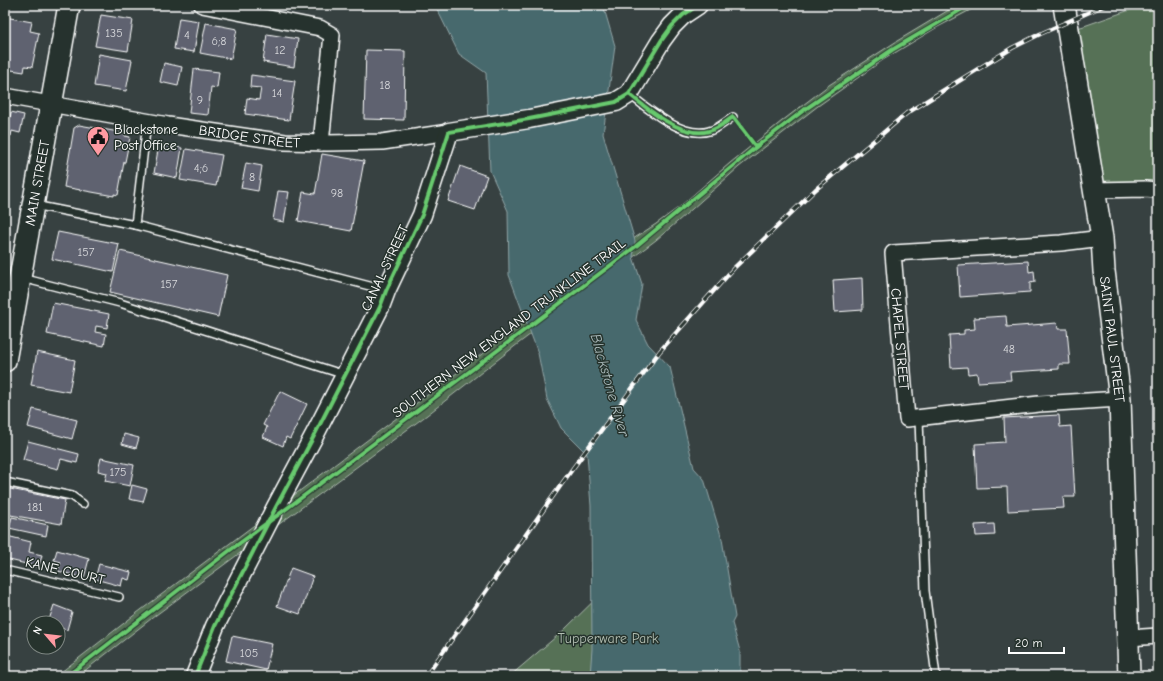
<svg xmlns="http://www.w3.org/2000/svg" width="1163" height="681" font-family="'Comic Neue',sans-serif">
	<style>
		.green { fill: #567157; stroke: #aab8ab }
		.water { fill: #47696d; stroke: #91a5a7 }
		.building { fill: #5e6270; stroke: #fff }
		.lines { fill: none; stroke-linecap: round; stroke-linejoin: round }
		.service-casing { stroke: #fff; stroke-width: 10 }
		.minor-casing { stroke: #fff; stroke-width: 18 }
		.tertiary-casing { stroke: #fff; stroke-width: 21 }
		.secondary-casing { stroke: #fff; stroke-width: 24 }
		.service { stroke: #26332d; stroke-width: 7 }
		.minor { stroke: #26332d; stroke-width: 15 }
		.tertiary { stroke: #26332d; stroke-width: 18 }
		.secondary { stroke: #26332d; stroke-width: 21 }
		.rail-casing { stroke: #fff; stroke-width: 4.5 }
		.rail { stroke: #26332d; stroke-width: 3; stroke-dasharray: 9; stroke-linecap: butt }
		.cycleway-casing { stroke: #26332d; stroke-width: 6 }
		.cycleway { stroke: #67ca6e; stroke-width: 4 }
		.labels { text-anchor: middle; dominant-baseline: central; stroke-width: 3; stroke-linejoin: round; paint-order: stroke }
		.number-label { font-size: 12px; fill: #d7d8db }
		.poi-label { font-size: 14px; fill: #fff; stroke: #26332d; text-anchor: start }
		.street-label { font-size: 14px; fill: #fff; stroke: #26332d }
		.park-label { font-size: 14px; fill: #b3bfb3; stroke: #26332d }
		.water-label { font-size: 15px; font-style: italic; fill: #acbcbd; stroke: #26332d }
	</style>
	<rect width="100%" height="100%" fill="#374141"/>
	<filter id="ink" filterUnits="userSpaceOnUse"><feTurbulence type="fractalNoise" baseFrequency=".025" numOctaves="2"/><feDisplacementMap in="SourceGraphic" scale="8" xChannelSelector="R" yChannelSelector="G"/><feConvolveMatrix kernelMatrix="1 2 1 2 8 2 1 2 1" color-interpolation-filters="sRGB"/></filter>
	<g filter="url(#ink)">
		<!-- green -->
		<g class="green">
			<polygon points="957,5 980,5 936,28 883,60 818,106 739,167 692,209 656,240 519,343 427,415 156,615 78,676 56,676 137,613 542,309 636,237 656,224 679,207 730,163 782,121 829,85 897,41"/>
			<polygon points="1144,5 1158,5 1158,189 1105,195 1067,31 1084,26"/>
			<polygon points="612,583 688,676 510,676 564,630"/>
		</g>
		<!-- water -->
		<polygon class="water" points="435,5 603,5 615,46 603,134 635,241 633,257 642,284 636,320 648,344 670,367 694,468 704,479 722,539 735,617 732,623 740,651 740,676 590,676 592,649 591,506 587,454 561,428 547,399 538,353 509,275 508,211 490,171 486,73 459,54"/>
		<!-- building -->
		<g class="building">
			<polygon points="101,15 133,20 128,51 95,46"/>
			<polygon points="5,17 32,22 30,31 39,33 32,67 25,66 24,72 5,69"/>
			<polygon points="179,18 199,21 194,52 174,49"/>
			<polygon points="206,23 237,29 231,59 200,53"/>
			<polygon points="267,34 298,39 294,67 263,62"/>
			<polygon points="366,50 405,51 404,120 364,119"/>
			<polygon points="99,54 132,60 126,91 94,86"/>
			<polygon points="164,63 182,67 178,86 160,82"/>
			<polygon points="194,69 219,72 217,88 211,87 208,115 189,113"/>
			<polygon points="251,75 295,81 289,120 245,114 247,98 259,100 261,88 250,87"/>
			<polygon points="11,112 24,115 20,133 12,131 11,136 5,135 5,116 10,118"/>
			<polygon points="79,125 125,133 125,136 130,137 125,162 124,162 118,195 114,194 114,196 64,187 74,128"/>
			<polygon points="159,144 182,148 177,178 154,173"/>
			<polygon points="186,149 222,155 216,186 180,180"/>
			<polygon points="322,154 364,161 351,231 298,221 303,192 315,194"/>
			<polygon points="246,163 262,166 258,191 241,188"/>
			<polygon points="460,166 487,176 475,210 448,201"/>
			<polygon points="278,191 289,192 284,222 273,220"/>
			<polygon points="58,232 119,244 113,272 52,259"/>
			<polygon points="120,251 227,275 218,317 110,292"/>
			<polygon points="1028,261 1029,272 1034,271 1035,282 1030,283 1030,292 960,297 958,265"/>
			<polygon points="862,278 863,310 835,312 833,280"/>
			<polygon points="53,303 109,314 107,328 96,326 95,332 106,334 104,346 47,334"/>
			<polygon points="1006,316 1007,327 1057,323 1058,329 1067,329 1070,364 1059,364 1059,369 1010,372 1011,380 978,382 977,373 968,374 967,367 951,368 949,335 964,334 964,330 975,329 974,318"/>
			<polygon points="37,352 75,360 69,392 31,385"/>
			<polygon points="280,391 307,404 290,439 286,437 283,446 263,437 267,427 263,425"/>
			<polygon points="33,409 77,420 72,439 28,427"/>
			<polygon points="1059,415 1060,427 1071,426 1075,497 1063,497 1064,508 1008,511 1007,487 977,488 975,444 1005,442 1004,418"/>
			<polygon points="124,434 139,438 136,448 122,444"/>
			<polygon points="28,441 79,454 77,463 61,459 58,469 23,460"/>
			<polygon points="101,458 134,465 130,486 105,481 107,473 98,471"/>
			<polygon points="132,485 147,489 143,502 129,499"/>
			<polygon points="5,488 65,500 61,524 5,514"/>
			<polygon points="12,517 48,525 46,536 9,528"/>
			<polygon points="994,524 995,535 976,536 975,525"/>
			<polygon points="7,536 31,542 29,552 42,555 39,567 5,559 5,546"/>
			<polygon points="57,550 89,559 84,578 58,571 61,562 54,560"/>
			<polygon points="99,564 131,572 129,580 123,578 121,586 95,579"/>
			<polygon points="291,568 313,576 300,614 277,606"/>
			<polygon points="54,605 72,612 67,630 58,627 58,623 48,623"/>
			<polygon points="232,636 272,644 266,670 226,661"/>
		</g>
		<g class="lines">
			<!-- service casing -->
			<g class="service-casing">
				<g id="service">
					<path d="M629 94C648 109 683 139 709 131 718 129 725 122 733 117"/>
					<polyline points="34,205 135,225 385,290"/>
					<polyline points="135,225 147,122"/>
					<polyline points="22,278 120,303 345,375"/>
					<polyline points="919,418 925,591 936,676"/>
					<polyline points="5,482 72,496 83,504"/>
					<polyline points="5,570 119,597"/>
				</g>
			</g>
			<!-- minor casing -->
			<g class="minor-casing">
				<g id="minor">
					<polyline points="202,5 320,28 332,35 321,143"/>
					<path id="s1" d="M5 96 168 125 285 142 327 143 382 142 449 132"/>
					<polyline points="1094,190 1145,189 1158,190"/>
					<path id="s2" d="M1102 238 1061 243 893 253 907 419 1039 404 1120 399"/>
					<polyline points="1128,638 1158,636"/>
				</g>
			</g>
			<!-- tertiary casing -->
			<g class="tertiary-casing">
				<polyline id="tertiary" points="195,676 215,626 276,507 315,434 380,307 386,291 422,215 449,132 529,119 616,102 629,94 661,41 672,26 683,15 698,5"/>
			</g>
			<!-- secondary casing -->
			<g class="secondary-casing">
				<g id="secondary">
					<path id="s3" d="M1064 5 1102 238 1104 271 1120 399 1129 676"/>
					<path id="s4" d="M5 361 69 5"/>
				</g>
			</g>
			<!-- service -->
			<use href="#service" class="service"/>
			<!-- minor -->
			<use href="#minor" class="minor"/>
			<!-- tertiary -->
			<use href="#tertiary" class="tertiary"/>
			<!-- secondary -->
			<use href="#secondary" class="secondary"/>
			<!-- rail casing -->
			<g class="rail-casing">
				<polyline id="rail" points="426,676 573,468 660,351 734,268 816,189 907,113 1012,48 1040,34 1105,5"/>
			</g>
			<!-- rail -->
			<use href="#rail" class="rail"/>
			<!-- cycleway casing -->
			<g class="cycleway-casing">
				<g id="cycleway">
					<path d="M629 94C647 109 683 139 709 131 718 129 725 122 733 117L756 147"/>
					<polyline points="67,676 229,551 305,495 635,247 756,147 804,110 892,50 969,5"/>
					<polyline points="195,676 215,626 276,507 315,434 380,307 386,291 422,215 449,132 529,119 616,102 629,94 661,41 672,26 683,15 698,5"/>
				</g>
			</g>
			<!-- cycleway -->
			<use href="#cycleway" class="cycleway"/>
		</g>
	</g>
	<!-- icons -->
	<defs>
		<g id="civic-pin" transform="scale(1.15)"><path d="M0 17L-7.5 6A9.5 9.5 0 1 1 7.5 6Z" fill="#ff9aa2" stroke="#26332d"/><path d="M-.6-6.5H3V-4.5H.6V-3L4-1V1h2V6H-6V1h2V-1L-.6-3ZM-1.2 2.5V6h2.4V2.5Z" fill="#111"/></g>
	</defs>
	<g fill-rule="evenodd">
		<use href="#civic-pin" x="98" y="137"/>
	</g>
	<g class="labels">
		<!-- number labels -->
		<g class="number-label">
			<text x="114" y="33">135</text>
			<text x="187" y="35">4</text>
			<text x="219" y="41">6;8</text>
			<text x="280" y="50">12</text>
			<text x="385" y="85">18</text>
			<text x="277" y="93">14</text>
			<text x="200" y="100">9</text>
			<text x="201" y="168">4;6</text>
			<text x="252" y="177">8</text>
			<text x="337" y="193">98</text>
			<text x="86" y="252">157</text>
			<text x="169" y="284">157</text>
			<text x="1009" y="349">48</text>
			<text x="118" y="472">175</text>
			<text x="35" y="507">181</text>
			<text x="249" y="653">105</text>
		</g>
		<!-- poi labels -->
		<g class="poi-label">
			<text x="114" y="129">Blackstone<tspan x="114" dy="16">Post Office</tspan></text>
		</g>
		<!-- street labels -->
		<g class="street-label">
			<text stroke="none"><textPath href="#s1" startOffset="248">BRIDGE STREET</textPath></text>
			<text stroke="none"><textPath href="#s4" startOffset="181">MAIN STREET</textPath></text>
			<text transform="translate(385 268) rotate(-65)">CANAL STREET</text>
			<text transform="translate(509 328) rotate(-37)">SOUTHERN NEW ENGLAND TRUNKLINE TRAIL</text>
			<text stroke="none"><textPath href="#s2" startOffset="296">CHAPEL STREET</textPath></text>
			<text stroke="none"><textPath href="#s3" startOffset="338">SAINT PAUL STREET</textPath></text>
			<text transform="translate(65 571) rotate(13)">KANE COURT</text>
		</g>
		<!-- park labels -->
		<g class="park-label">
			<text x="608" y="638">Tupperware Park</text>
		</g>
		<!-- water labels -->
		<g class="water-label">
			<text transform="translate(610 385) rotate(74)">Blackstone River</text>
		</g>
	</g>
	<!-- margin -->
	<rect width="1163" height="681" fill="none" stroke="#26332d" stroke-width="20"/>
	<rect x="10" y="10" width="1143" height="661" fill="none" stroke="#fff" stroke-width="1.5" filter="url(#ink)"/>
	<!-- north arrow -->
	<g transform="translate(46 635) rotate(298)"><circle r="19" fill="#26332d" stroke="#7d8581"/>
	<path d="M0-3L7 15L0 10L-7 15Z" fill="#ff9aa2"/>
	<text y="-6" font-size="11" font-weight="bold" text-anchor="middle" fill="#ffffff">N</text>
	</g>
	<!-- scale -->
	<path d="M1009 647v6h55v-6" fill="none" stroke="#ffffff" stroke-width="2"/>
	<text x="1015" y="647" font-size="12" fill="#ffffff" stroke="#26332d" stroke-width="3" paint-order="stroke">20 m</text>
</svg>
